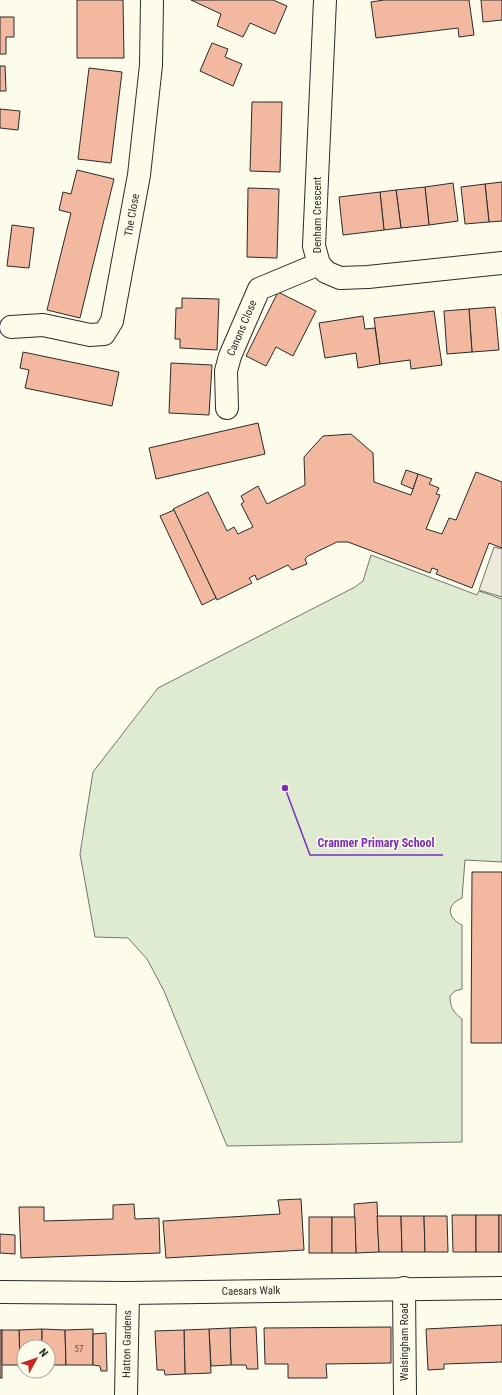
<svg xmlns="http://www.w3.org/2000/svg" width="502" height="1395" font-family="'Roboto Condensed',sans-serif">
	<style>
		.green { fill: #deebd1; stroke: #74746e }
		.parking { fill: #eceadb; stroke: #74746e }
		.building { fill: #f2b8a0; stroke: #2b2b2b }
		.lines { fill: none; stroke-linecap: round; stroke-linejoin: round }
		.minor-casing { stroke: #2b2b2b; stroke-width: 24 }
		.minor { stroke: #fdfbea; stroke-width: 22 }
		.labels { text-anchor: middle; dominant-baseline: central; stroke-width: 3; stroke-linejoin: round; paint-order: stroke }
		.number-label { font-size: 9px; fill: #5d4e48 }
		.street-label { font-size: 11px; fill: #2b2b2b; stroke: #fdfbea }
		.leader { fill: none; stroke: #7b2cbf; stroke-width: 1.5 }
		.callout-dot { fill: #7b2cbf; stroke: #fdfbea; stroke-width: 1.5 }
		.callout-label { font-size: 12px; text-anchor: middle; font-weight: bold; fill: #7b2cbf; stroke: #fdfbea; stroke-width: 3; stroke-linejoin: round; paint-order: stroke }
	</style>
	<rect width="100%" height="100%" fill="#fdfbea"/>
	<!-- green -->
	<path class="green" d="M371 555 477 595 479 591 502 599V862L465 860 462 898C447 904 446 917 462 925V989L455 991 450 996C450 1007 453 1012 462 1019V1142L227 1146 164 991 147 959 128 938 95 937 80 854 93 772 158 688 355 587 363 581Z"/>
	<!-- parking -->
	<polygon class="parking" points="494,547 502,549 502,597 479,590"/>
	<!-- building -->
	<g class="building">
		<polygon points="77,0 123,0 124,58 77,58"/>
		<polygon points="191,0 273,0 287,6 275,34 250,23 243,37 217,26 221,14"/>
		<polygon points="384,0 469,0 474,35 459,37 458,28 376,38 371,2"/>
		<polygon points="481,0 502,0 502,20 483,22"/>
		<polygon points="0,17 14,17 14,37 6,37 6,54 0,54"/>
		<polygon points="212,43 228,49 225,57 242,64 233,86 200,71"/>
		<polygon points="0,66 5,66 6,91 0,91"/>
		<polygon points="89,68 122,72 111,163 78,159"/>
		<polygon points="252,102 282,102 280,172 250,171"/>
		<polygon points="0,109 20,111 18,130 0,128"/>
		<polygon points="77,170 114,179 80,318 47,310 71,213 59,210 63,192 71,194"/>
		<polygon points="502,182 502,221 489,222 485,184"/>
		<polygon points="453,183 458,221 429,225 425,187"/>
		<polygon points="485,184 489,222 465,224 461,187"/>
		<polygon points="425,187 429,225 401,228 396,190"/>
		<polygon points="248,188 279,189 277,258 247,257"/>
		<polygon points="396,190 401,228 384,230 380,192"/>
		<polygon points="380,192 384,230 343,235 339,197"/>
		<polygon points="12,225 34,228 29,268 7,266"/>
		<polygon points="278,292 316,311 293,356 276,347 266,366 246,356"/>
		<polygon points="182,298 219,299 217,350 180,348 180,339 175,339 176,308 182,308"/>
		<polygon points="495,307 499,350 472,352 469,309"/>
		<polygon points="469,309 472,352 447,354 444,311"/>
		<polygon points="434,311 442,365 411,369 410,360 380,364 374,318"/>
		<polygon points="363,316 365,329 375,328 380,364 358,368 356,353 325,358 319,323"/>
		<polygon points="23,352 119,372 112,406 25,388 29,370 20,368"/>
		<polygon points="171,363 212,365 209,415 169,413"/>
		<polygon points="258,423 265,454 156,479 149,448"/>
		<polygon points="351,434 373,453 374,482 411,495 418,474 432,479 429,484 439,488 436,494 440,495 426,529 442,534 449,518 456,520 476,472 502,482 502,548 489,543 472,588 436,574 438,570 432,568 430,573 348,542 337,542 308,556 305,559 307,564 292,570 288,565 257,580 255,575 249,578 252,583 217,600 173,509 208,492 227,531 234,527 238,534 253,527 241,504 244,502 241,496 258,486 267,504 305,485 304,457 323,436"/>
		<polygon points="406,470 418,474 413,489 401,484"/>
		<polygon points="174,510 216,598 202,605 160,516"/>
		<polygon points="472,872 502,872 502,1043 471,1043"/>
		<polygon points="301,1199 304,1250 166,1258 163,1221 280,1214 278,1200"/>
		<polygon points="377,1202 379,1252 356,1253 354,1204"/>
		<polygon points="134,1204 135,1219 159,1218 160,1253 21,1258 19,1207 44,1207 44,1221 113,1219 113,1205"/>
		<polygon points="452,1215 476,1215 476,1252 453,1252"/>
		<rect x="476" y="1215" width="23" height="37"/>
		<rect x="499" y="1215" width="3" height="37"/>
		<polygon points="377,1216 401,1216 402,1252 379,1252"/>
		<polygon points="401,1216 424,1216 425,1252 402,1252"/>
		<polygon points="424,1216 447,1216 448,1252 425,1252"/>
		<rect x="309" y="1217" width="23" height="36"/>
		<polygon points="332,1217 355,1217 356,1253 332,1253"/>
		<polygon points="0,1234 15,1235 15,1254 0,1253"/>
		<polygon points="502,1325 502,1362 444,1364 444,1369 428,1370 426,1329"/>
		<polygon points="256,1327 258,1369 247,1369 246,1365 231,1365 230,1328"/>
		<polygon points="391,1327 391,1363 326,1364 327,1378 288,1378 288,1364 265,1364 264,1328"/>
		<polygon points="230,1328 231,1365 211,1366 209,1329"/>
		<polygon points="42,1329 42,1347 24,1347 24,1365 20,1365 19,1330"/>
		<polygon points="42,1329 65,1330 66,1365 48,1365 48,1347 42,1347"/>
		<polygon points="93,1329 93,1365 66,1365 65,1330"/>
		<polygon points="209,1329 211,1373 185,1374 184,1330"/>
		<rect x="0" y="1330" width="2" height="48"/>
		<polygon points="2,1330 19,1330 20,1365 2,1365"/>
		<polygon points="184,1330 185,1374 165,1375 164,1370 157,1370 155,1331"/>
		<polygon points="106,1333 107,1371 101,1371 100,1366 93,1365 93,1334"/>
	</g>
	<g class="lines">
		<!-- minor casing -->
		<g class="minor-casing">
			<g id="minor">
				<polyline points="325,0 314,246 319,264 326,272 340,278 368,277 502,263"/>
				<polyline points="11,327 43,325 90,335 104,334 112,321 139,175 151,65 152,0"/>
				<polyline points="227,408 226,371 230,356 259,289 319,264"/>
				<polyline points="404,1288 405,1395"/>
				<polyline points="0,1292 128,1293 502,1288"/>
				<polyline points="126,1395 128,1293"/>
			</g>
		</g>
		<!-- minor -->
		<use href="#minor" class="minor"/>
	</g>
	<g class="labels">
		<!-- number labels -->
		<g class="number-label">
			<text x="79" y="1349">57</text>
		</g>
		<!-- street labels -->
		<g class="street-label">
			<text transform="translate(132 215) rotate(-80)">The Close</text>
			<text transform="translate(317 215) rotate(-90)">Denham Crescent</text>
			<text transform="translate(242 328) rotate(-67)">Canons Close</text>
			<text transform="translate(251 1291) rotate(-1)">Caesars Walk</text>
			<text transform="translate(404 1342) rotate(-90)">Walsingham Road</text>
			<text transform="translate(127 1344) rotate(-89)">Hatton Gardens</text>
		</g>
	</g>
	<!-- callouts -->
	<path class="leader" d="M285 788L310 855H443"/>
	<circle class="callout-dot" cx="285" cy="788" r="4"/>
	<g class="callout-label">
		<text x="376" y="847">Cranmer Primary School</text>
	</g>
	<!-- north arrow -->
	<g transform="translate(36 1359) rotate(50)"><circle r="19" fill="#fdfbea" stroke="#a9a89e"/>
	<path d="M0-3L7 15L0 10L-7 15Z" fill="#c62828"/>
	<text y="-6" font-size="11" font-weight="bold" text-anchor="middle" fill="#2b2b2b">N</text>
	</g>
</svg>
